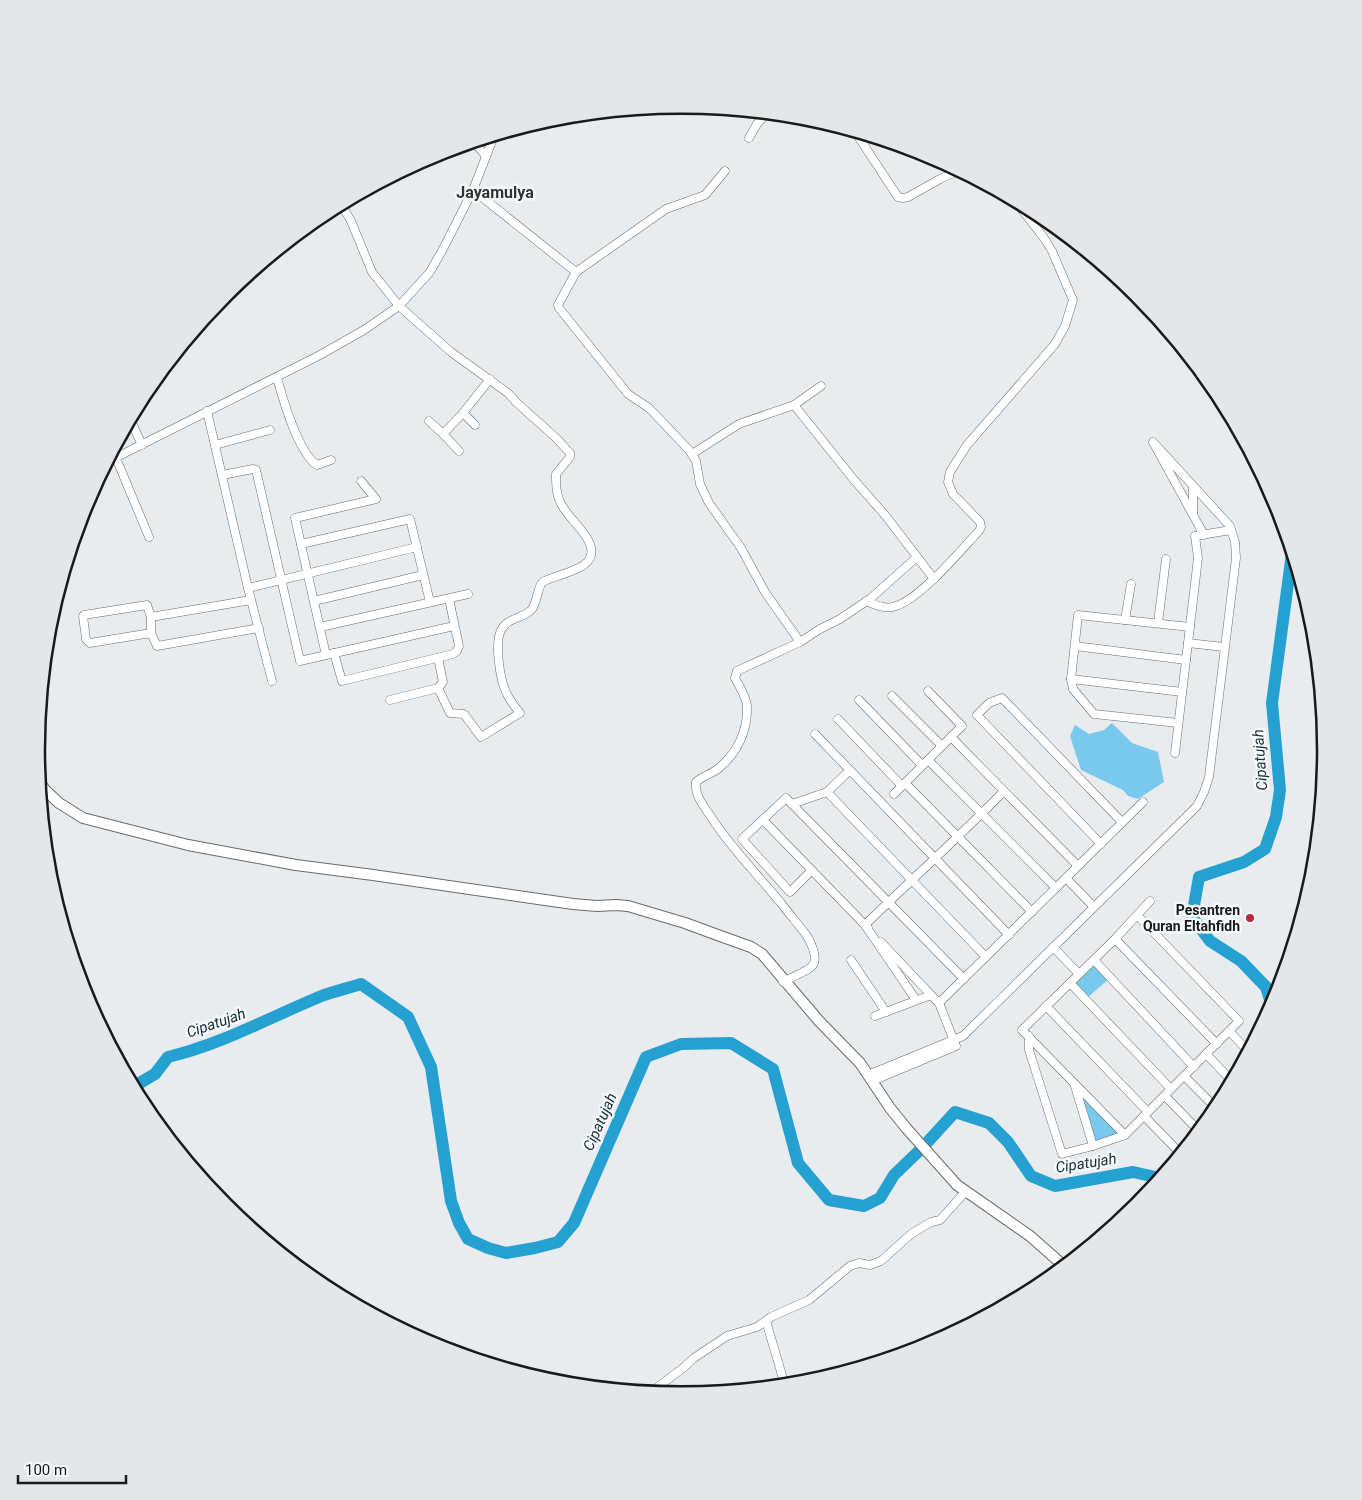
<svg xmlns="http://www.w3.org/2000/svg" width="1362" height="1500" font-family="Roboto,sans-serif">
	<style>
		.green { fill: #79c9ef }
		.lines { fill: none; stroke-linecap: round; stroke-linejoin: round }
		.river { stroke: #25a1d1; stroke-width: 12 }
		.minor-casing { stroke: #696b6d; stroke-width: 9 }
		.tertiary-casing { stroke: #696b6d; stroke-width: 12 }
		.minor { stroke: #fff; stroke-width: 8 }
		.tertiary { stroke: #fff; stroke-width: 10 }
		.poi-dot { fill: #ba283b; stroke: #f6f9fb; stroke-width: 2 }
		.labels { text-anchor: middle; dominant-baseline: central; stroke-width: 5; stroke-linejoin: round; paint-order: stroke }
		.poi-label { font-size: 14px; font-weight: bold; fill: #191a1b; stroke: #f6f9fb; text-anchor: end }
		.water-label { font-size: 15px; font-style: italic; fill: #192c36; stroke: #f6f9fb }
		.quarter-label { font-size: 16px; font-weight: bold; fill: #313435; stroke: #f6f9fb }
		.rim { fill: none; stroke: #191a1b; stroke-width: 2.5 }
	</style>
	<rect width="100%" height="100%" fill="#e9ecee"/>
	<!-- green -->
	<g class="green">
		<polygon points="1112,723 1132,743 1158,752 1164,782 1138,799 1128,796 1123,790 1081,770 1070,736 1075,725 1089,734 1104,730"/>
		<polygon points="1094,963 1109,979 1087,998 1072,983"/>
		<polygon points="1077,1088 1123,1134 1094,1144"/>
	</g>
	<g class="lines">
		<!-- river -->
		<g class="river">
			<polyline points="1272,1006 1266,987 1241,961 1210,941 1192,917 1199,877 1244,862 1265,849 1276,817 1280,790 1272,703 1292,553"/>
			<path d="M133 1087 155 1074 168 1057C223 1044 272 1016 324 995 336 991 348 988 361 984L408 1017 431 1067 451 1201 459 1223 468 1239 488 1248 506 1253 535 1248 558 1242 574 1223 646 1057 681 1044 731 1043 773 1069 798 1163 829 1200 864 1206 880 1198 894 1175 922 1148 955 1112 989 1123 1008 1142 1031 1176 1055 1186 1133 1172 1160 1178"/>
		</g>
		<!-- minor casing -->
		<g class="minor-casing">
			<g id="minor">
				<polyline points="856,133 898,197 903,198 908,197 940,179 958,171"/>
				<polyline points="749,138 757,124 766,114"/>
				<polyline points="474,142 485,155"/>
				<polyline points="725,171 705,195 666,209 576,272 558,305 559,308 628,394 649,408 689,450 696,461 700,484 709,503 741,548 765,592 800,642"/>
				<polyline points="473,190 576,272"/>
				<path d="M341 204 351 221 372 272 399 306 451 352 508 393 517 403 555 437 570 453V457L556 474C556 485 556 497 563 507 570 520 595 539 591 555 588 571 553 575 543 582 538 585 537 603 532 609 525 618 510 617 503 627 493 639 500 681 507 694 510 701 515 707 520 713L481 737 464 714 450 713 438 688"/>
				<path d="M277 378C283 399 298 453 317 465L331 460"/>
				<polyline points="794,405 854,480 885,515 934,579"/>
				<polyline points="207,411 248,588 272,681"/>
				<polyline points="463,413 475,425"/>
				<polyline points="130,419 142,445"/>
				<polyline points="429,421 443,434"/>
				<polyline points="215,445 270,430"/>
				<polyline points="459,451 443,434 463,413 490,379"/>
				<polyline points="692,454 739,424 794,405 821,386"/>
				<polyline points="116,458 149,537"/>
				<polyline points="107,462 320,355 364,330 399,306 430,272 443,249 473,190 494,136"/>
				<polyline points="222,475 253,469 256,470 300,661 326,655"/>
				<polyline points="361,481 376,499 295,518 326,655 454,626"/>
				<polyline points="1193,513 1193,487"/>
				<polyline points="301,544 410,519 430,602"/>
				<polyline points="248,588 417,547"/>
				<polyline points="314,601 423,575"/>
				<path d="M866 601C876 605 885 610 896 606 921 598 960 551 979 531L981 527 980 522 953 494 948 482 950 472 967 445 1055 344 1065 326 1073 300 1052 251 1044 238 1015 201"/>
				<polyline points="151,617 251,600"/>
				<polyline points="1125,620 1131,584"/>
				<polyline points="1158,623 1166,559"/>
				<polyline points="320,627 468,594"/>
				<polyline points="151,633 151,617 147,605 84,615 83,616 86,639 90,643 151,633 157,646 259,628"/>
				<polyline points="1188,643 1224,647"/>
				<polyline points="1075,646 1186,660"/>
				<polyline points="334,653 342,681 453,654 457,651 459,646 449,599"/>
				<polyline points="1071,679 1182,692"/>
				<polyline points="892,696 942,746"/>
				<polyline points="390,700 438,688 443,682 438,658"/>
				<polyline points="859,700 922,765"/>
				<polyline points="838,719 902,786"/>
				<polyline points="1178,723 1094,714 1073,689 1071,679 1078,615 1190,627"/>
				<polyline points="815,734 1009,935"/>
				<polyline points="951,737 1078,866"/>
				<polyline points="1175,753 1198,558 1195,536 1231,530"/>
				<polyline points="928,760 1056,888"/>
				<polyline points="905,783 1032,912"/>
				<polyline points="827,792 986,957"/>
				<polyline points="894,794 962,726 928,691"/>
				<polyline points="792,804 827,792 850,770"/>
				<polyline points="763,820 868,928"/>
				<polyline points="1101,844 977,715 989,703 1002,698 1122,822"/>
				<polyline points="811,871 790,892 742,839 786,798 964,979"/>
				<polyline points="1066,878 1094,907"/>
				<polyline points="1115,939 1217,1044"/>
				<polyline points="881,942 931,995"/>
				<polyline points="1053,947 1079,974"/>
				<polyline points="851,960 886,1012"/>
				<polyline points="1094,960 1194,1067"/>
				<path d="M783 982C791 977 809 971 813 965 818 957 811 943 807 936 799 925 789 914 781 903 757 874 731 848 711 817 704 806 694 795 696 782 702 776 712 774 719 768 737 753 748 731 747 706 746 696 739 686 735 678L737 671 800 642 820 629 840 619 871 598 917 557"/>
				<polyline points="1070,983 1171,1089"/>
				<path d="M916 1000 865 925C911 880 959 837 1004 791"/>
				<polyline points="939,1003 1143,802"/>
				<polyline points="1046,1006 1148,1112"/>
				<polyline points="1229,1031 1248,1051"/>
				<polyline points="1029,1036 1029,1050 1062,1154 1093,1146 1125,1135 1239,1021 1137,915"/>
				<polyline points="1206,1054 1232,1081"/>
				<polyline points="868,1075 963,1036 1197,806 1204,792 1209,777 1236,558 1235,542 1230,526 1153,442 1204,535"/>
				<polyline points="1184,1076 1217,1109"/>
				<polyline points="872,1081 956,1046 939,1003 931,995 875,1016"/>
				<polyline points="1075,1086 1093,1146"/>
				<polyline points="1165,1096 1199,1131"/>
				<polyline points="1144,1116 1180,1153"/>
				<polyline points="1125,1135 1022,1030 1115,939 1150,901"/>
				<polyline points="766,1321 784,1382 779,1385"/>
				<polyline points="651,1392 683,1368 694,1358 727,1336 757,1327 771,1317 809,1300 850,1266 859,1263 870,1265 881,1261 911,1234 931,1222 940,1220 966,1191"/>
			</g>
		</g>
		<!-- tertiary casing -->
		<g class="tertiary-casing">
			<polyline id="tertiary" points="39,781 45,790 59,803 83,818 188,845 296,865 373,875 573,904 597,906 616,905 628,906 685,923 723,937 751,947 762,954 819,1021 860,1063 890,1108 907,1129 957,1185 1030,1236 1064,1266"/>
		</g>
		<!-- minor -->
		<use href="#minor" class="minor"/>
		<!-- tertiary -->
		<use href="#tertiary" class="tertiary"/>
	</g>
	<!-- markers -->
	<circle class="poi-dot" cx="1250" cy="918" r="5"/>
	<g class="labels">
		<!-- poi labels -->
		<g class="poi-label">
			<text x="1240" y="910">Pesantren<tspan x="1240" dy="16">Quran Eltahfidh</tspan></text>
		</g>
		<!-- water labels -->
		<g class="water-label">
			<text transform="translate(1260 760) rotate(-94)">Cipatujah</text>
			<text transform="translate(216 1023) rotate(-19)">Cipatujah</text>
			<text transform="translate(600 1122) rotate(-66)">Cipatujah</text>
			<text transform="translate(1086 1163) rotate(-9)">Cipatujah</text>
		</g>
		<!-- quarter labels -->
		<g class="quarter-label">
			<text x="495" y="192">Jayamulya</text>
		</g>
	</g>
	<!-- crop -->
	<path d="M0 0H1362V1500H0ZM45 750a636 636 0 1 1 1272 0a636 636 0 1 1-1272 0Z" fill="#e4e7e9" fill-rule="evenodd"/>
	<path class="rim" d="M45 750a636 636 0 1 1 1272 0a636 636 0 1 1-1272 0Z"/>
	<!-- scale -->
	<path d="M18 1475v8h108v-8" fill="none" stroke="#191a1b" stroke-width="2.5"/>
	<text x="25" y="1475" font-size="15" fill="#191a1b" stroke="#f6f9fb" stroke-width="4" paint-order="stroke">100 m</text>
</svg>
